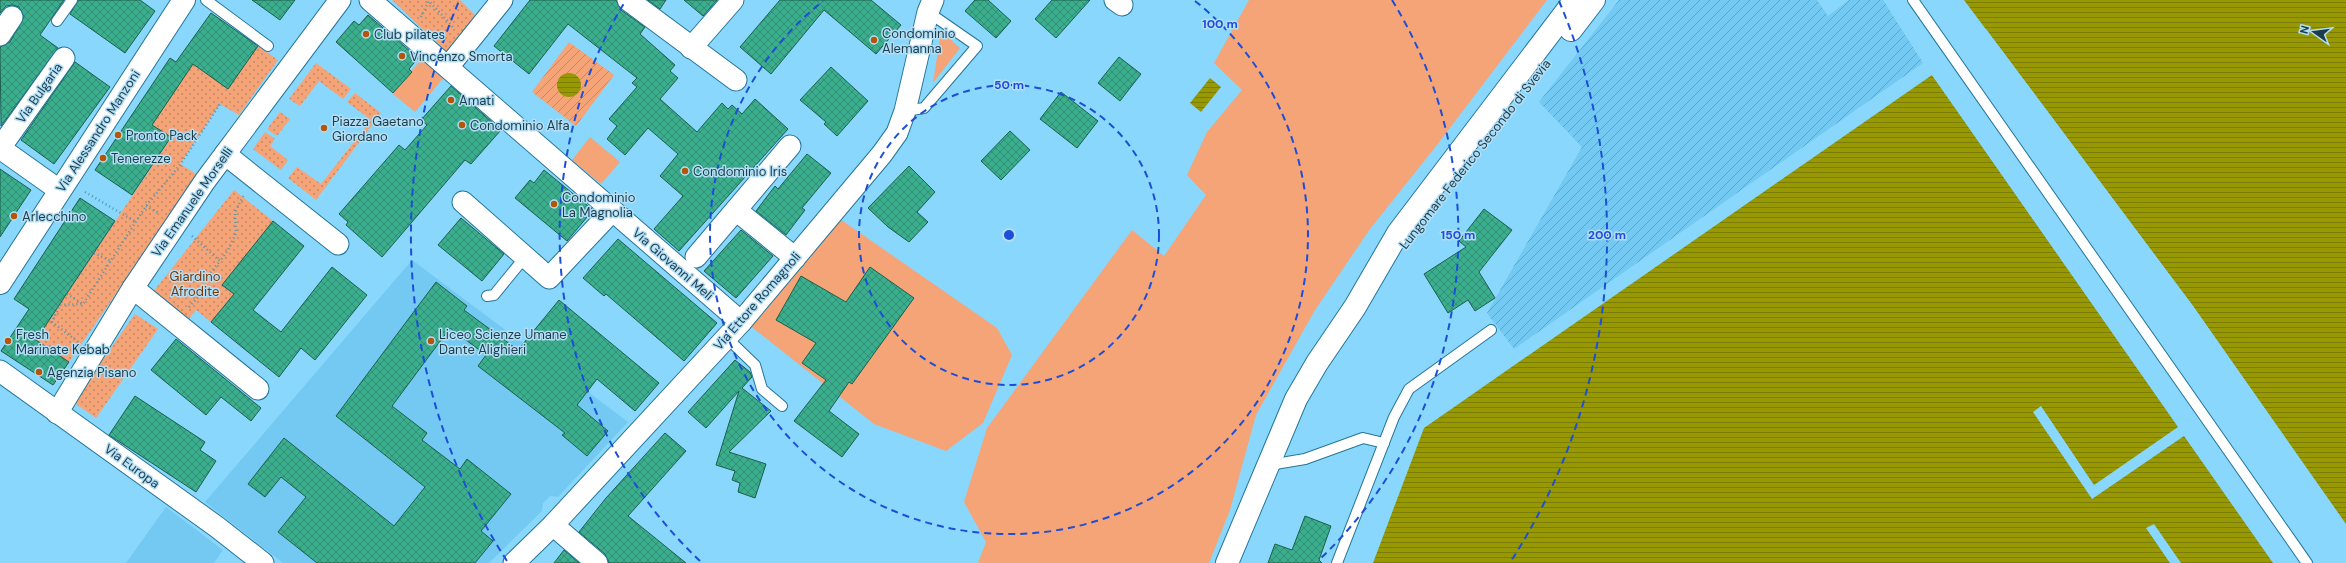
<svg xmlns="http://www.w3.org/2000/svg" width="2346" height="563" font-family="'DM Sans',sans-serif">
	<style>
		.built { fill: #73c9f2 }
		.industrial { fill: url(#industrial-furrows) }
		.grass { fill: #f4a477 }
		.park { fill: url(#park-dots) }
		.garden { fill: url(#garden-furrows) }
		.water { fill: url(#water-rules) }
		.pier { fill: #89d7fc }
		.building { fill: url(#building-cross-hatch); stroke: #1c5f4c }
		.lines { fill: none; stroke-linecap: round; stroke-linejoin: round }
		.service-casing { stroke: #257698; stroke-width: 12 }
		.minor-casing { stroke: #257698; stroke-width: 23 }
		.tertiary-casing { stroke: #257698; stroke-width: 24 }
		.path { stroke: #5992ad; stroke-width: 2.5; stroke-dasharray: 1 3; stroke-linecap: butt }
		.service { stroke: #fff; stroke-width: 10 }
		.minor { stroke: #fff; stroke-width: 21 }
		.tertiary { stroke: #fff; stroke-width: 22 }
		.ring { fill: none; stroke: #1d4ed8; stroke-width: 2; stroke-dasharray: 7 5 }
		.poi-dot { fill: #b45509; stroke: #b3dff6; stroke-width: 1.5 }
		.labels { text-anchor: middle; dominant-baseline: central; stroke-width: 3; stroke-linejoin: round; paint-order: stroke }
		.poi-label { font-size: 13px; fill: #1c3c4b; stroke: #b3dff6; text-anchor: start }
		.street-label { font-size: 13px; fill: #1c3c4b; stroke: #b3dff6 }
		.park-label { font-size: 13px; fill: #763607; stroke: #b3dff6 }
		.centre { fill: #1d4ed8; stroke: #b3dff6; stroke-width: 2 }
		.ring-label { font-size: 12px; text-anchor: middle; font-weight: bold; fill: #1d4ed8; stroke: #b3dff6; stroke-width: 3; stroke-linejoin: round; paint-order: stroke }
	</style>
	<defs>
		<pattern id="industrial-furrows" width="10" height="10" patternUnits="userSpaceOnUse"><rect width="10" height="10" fill="#73c9f2"/><path d="M-1 1l2-2M0 10L10 0M9 11l2-2" fill="none" stroke="#5ea4c6"/></pattern>
		<pattern id="park-dots" width="8" height="8" patternUnits="userSpaceOnUse"><rect width="8" height="8" fill="#f4a477"/><path d="M2 2h.1M6 6h.1" fill="none" stroke="#c58764" stroke-width="1.8" stroke-linecap="round"/></pattern>
		<pattern id="garden-furrows" width="10" height="10" patternUnits="userSpaceOnUse"><rect width="10" height="10" fill="#f4a477"/><path d="M-1 1l2-2M0 10L10 0M9 11l2-2" fill="none" stroke="#c58764"/></pattern>
		<pattern id="water-rules" width="6" height="5" patternUnits="userSpaceOnUse"><rect width="6" height="5" fill="#979802"/><path d="M0 2.5h6" fill="none" stroke="#7a7d06"/></pattern>
		<pattern id="building-cross-hatch" width="8" height="8" patternUnits="userSpaceOnUse"><rect width="8" height="8" fill="#3aae8d"/><path d="M0 0l8 8M0 8l8-8" fill="none" stroke="#308f75"/></pattern>
	</defs>
	<rect width="100%" height="100%" fill="#89d7fc"/>
	<!-- built -->
	<g class="built">
		<polygon points="412,260 628,422 558,497 550,496 543,503 542,511 489,563 283,563 205,502"/>
		<polygon points="166,507 223,550 214,563 126,563"/>
	</g>
	<!-- industrial -->
	<polygon class="industrial" points="1619,0 1817,0 1828,16 1849,0 1883,0 1923,63 1514,349 1487,313 1582,147 1539,102"/>
	<!-- grass -->
	<g class="grass">
		<polygon points="1249,0 1547,0 1437,145 1370,229 1315,310 1256,415 1230,510 1209,563 978,563 986,542 964,502 987,428 1132,230 1164,256 1206,195 1187,175 1207,132 1242,90 1214,63"/>
		<polygon points="941,31 960,48 933,83"/>
		<polygon points="423,57 445,76 415,112 393,94"/>
		<polygon points="590,137 620,162 601,184 572,160"/>
		<polygon points="837,217 997,328 1012,355 983,423 946,451 874,424 748,324"/>
	</g>
	<!-- park -->
	<g class="park">
		<polygon points="392,0 460,0 477,17 449,54"/>
		<polygon points="258,46 278,60 239,115 220,104 180,164 198,175 69,362 36,340 171,138 152,125 192,63 228,88"/>
		<polygon points="316,63 351,89 343,99 319,81 300,106 289,99"/>
		<polygon points="355,93 381,113 316,200 288,178 297,167 321,184 371,120 347,102"/>
		<polygon points="280,112 290,119 277,136 267,129"/>
		<polygon points="265,132 275,139 270,146 288,160 281,170 253,149"/>
		<polygon points="234,190 273,221 222,285 234,294 211,322 196,310 188,320 153,292"/>
		<polygon points="135,314 158,329 96,418 73,402"/>
	</g>
	<!-- garden -->
	<polygon class="garden" points="569,42 614,75 576,126 532,92"/>
	<!-- water -->
	<g class="water">
		<polygon points="1964,0 2346,0 2346,524 2193,306"/>
		<circle cx="569" cy="85" r="12"/>
		<polygon points="1932,75 2274,563 1373,563 1424,428"/>
		<polygon points="1210,78 1221,87 1201,112 1190,103"/>
	</g>
	<!-- pier -->
	<g class="pier">
		<polygon points="1986,29 2193,306 2346,526 2191,307 1984,30"/>
		<polygon points="1933,74 2275,562 2276,563 2273,563 2184,436 2092,499 2033,412 2041,406 2094,485 2178,427 1932,75"/>
		<polygon points="2154,524 2181,563 2170,563 2146,528"/>
	</g>
	<!-- building -->
	<g class="building">
		<polygon points="0,0 64,0 40,35 58,48 1,126 0,47 10,42 24,17 19,7 13,5 6,6 0,13"/>
		<polygon points="78,0 140,0 155,11 125,53 70,14"/>
		<polygon points="252,0 295,0 280,20"/>
		<polygon points="530,0 616,0 621,10 645,27 640,34 675,65 670,71 678,78 660,99 697,132 722,103 728,109 732,105 742,114 755,99 788,129 679,251 654,229 683,196 660,176 678,154 648,128 625,155 607,139 617,126 609,119 637,87 632,83 637,78 568,24 529,74 494,46"/>
		<polygon points="648,0 666,0 660,9"/>
		<polygon points="684,0 717,0 703,16"/>
		<polygon points="780,0 871,0 901,25 876,54 824,10 771,74 740,47"/>
		<polygon points="975,0 988,0 1011,21 996,38 965,11"/>
		<polygon points="1052,0 1090,0 1056,38 1035,19"/>
		<polygon points="211,13 258,46 228,89 193,64 152,125 171,137 132,195 95,170 170,58 176,62"/>
		<polygon points="368,15 418,58 409,69 412,72 393,93 336,42 354,21 359,25"/>
		<polygon points="1119,57 1141,74 1120,101 1098,83"/>
		<polygon points="75,62 110,87 54,164 21,140"/>
		<polygon points="831,67 868,101 837,136 824,124 826,122 800,100"/>
		<polygon points="451,86 501,130 471,164 465,160 382,257 346,225 348,222 339,214 399,145 405,150 427,125 421,120"/>
		<polygon points="1061,92 1098,121 1077,148 1040,119"/>
		<polygon points="1010,131 1030,150 1001,180 981,161"/>
		<polygon points="807,154 831,173 802,208 805,210 786,235 756,211 775,186 778,189"/>
		<polygon points="909,166 935,192 917,212 928,222 909,242 888,227 868,208"/>
		<polygon points="0,169 31,190 0,237"/>
		<polygon points="544,170 593,210 567,241 515,198 530,180 534,183"/>
		<polygon points="80,198 115,221 36,340 69,362 53,385 1,351 29,309 14,299"/>
		<polygon points="1484,209 1512,230 1479,272 1495,298 1475,311 1468,300 1448,313 1424,274 1466,247 1459,241"/>
		<polygon points="461,218 504,254 482,281 438,245"/>
		<polygon points="273,221 304,246 253,310 281,332 332,267 367,295 315,360 301,348 279,377 211,322 234,294 222,285"/>
		<polygon points="741,230 773,256 736,298 704,271"/>
		<polygon points="618,239 717,323 684,361 606,294 604,296 583,278"/>
		<polygon points="870,267 914,298 852,384 849,382 829,411 859,434 842,457 794,421 826,380 802,363 816,343 776,320 801,276 846,302"/>
		<polygon points="436,282 467,306 464,310 518,350 559,300 659,383 635,411 597,379 577,405 608,431 587,456 562,435 565,433 478,366 486,355 450,328 392,406 427,433 422,440 460,469 467,459 511,494 481,531 493,541 475,563 317,563 278,532 306,497 281,477 265,497 248,484 284,438 394,526 425,487 336,416"/>
		<polygon points="176,339 261,408 251,421 221,397 206,415 151,370"/>
		<polygon points="735,360 750,372 752,377 742,388 771,411 729,452 766,464 755,498 738,492 740,483 732,480 735,471 716,465 739,391 706,428 688,412"/>
		<polygon points="135,396 205,442 200,450 216,461 196,492 109,435"/>
		<polygon points="665,433 686,451 628,516 686,563 609,563 605,554 579,532 606,498"/>
		<polygon points="1305,516 1331,526 1319,560 1322,563 1268,563 1275,544 1292,550"/>
		<polygon points="564,550 579,563 554,563"/>
	</g>
	<g class="lines">
		<!-- service casing -->
		<g class="service-casing">
			<g id="service">
				<polyline points="206,0 268,46"/>
				<polyline points="1913,0 2307,563"/>
				<polyline points="57,21 72,0"/>
				<polyline points="905,111 924,108 977,46 928,12"/>
				<polyline points="487,296 494,295 525,257"/>
				<polyline points="727,338 755,365 762,389 782,406"/>
				<polyline points="1269,465 1305,459 1363,438 1384,443"/>
				<polyline points="1337,563 1394,417 1409,389 1491,330"/>
			</g>
		</g>
		<!-- minor casing -->
		<g class="minor-casing">
			<g id="minor">
				<polyline points="370,0 741,322"/>
				<polyline points="628,0 736,80"/>
				<polyline points="1115,0 1122,5"/>
				<polyline points="0,35 12,17"/>
				<polyline points="691,48 733,0"/>
				<polyline points="448,67 502,0"/>
				<polyline points="0,148 64,58"/>
				<polyline points="0,148 59,190"/>
				<polyline points="225,154 338,244"/>
				<polyline points="463,202 549,278 612,211"/>
				<polyline points="736,210 795,258"/>
				<polyline points="696,257 790,146"/>
				<polyline points="133,288 258,389"/>
				<polyline points="0,371 217,527 263,563"/>
				<polyline points="57,413 133,288 205,181 340,0"/>
				<polyline points="553,525 597,563"/>
				<polyline points="514,563 553,525 741,322 882,154 897,133 905,111 928,12 933,0"/>
			</g>
		</g>
		<!-- tertiary casing -->
		<g class="tertiary-casing">
			<g id="tertiary">
				<polyline points="1571,30 1594,0"/>
				<polyline points="0,283 184,0"/>
				<polyline points="1227,563 1296,399 1317,363 1355,307 1398,233 1575,0"/>
			</g>
		</g>
		<!-- path -->
		<g class="path">
			<polyline points="421,17 429,1 454,28"/>
			<polyline points="85,192 136,222"/>
			<polyline points="146,206 160,214"/>
			<polyline points="192,236 220,261 228,250 236,233 235,212 244,195"/>
			<polyline points="94,253 111,261"/>
			<polyline points="67,294 83,304 146,206 180,165 220,104"/>
			<polyline points="189,307 207,287 204,281 220,261"/>
			<polyline points="78,342 52,322 60,305 82,304"/>
		</g>
		<!-- service -->
		<use href="#service" class="service"/>
		<!-- minor -->
		<use href="#minor" class="minor"/>
		<!-- tertiary -->
		<use href="#tertiary" class="tertiary"/>
	</g>
	<!-- distance rings -->
	<g class="ring">
		<circle cx="1009" cy="235" r="150"/>
		<path d="M1195 1A299 299 0 1 1 823 1"/>
		<path d="M700 561A449 449 0 0 1 626 0M1392 0A449 449 0 0 1 1318 561"/>
		<path d="M507 561A598 598 0 0 1 459 1M1559 1A598 598 0 0 1 1511 561"/>
	</g>
	<!-- markers -->
	<g class="poi-dot">
		<circle cx="366" cy="34" r="4"/>
		<circle cx="874" cy="40" r="4"/>
		<circle cx="402" cy="56" r="4"/>
		<circle cx="451" cy="100" r="4"/>
		<circle cx="462" cy="125" r="4"/>
		<circle cx="324" cy="128" r="4"/>
		<circle cx="118" cy="135" r="4"/>
		<circle cx="103" cy="158" r="4"/>
		<circle cx="685" cy="171" r="4"/>
		<circle cx="554" cy="204" r="4"/>
		<circle cx="14" cy="216" r="4"/>
		<circle cx="8" cy="341" r="4"/>
		<circle cx="431" cy="341" r="4"/>
		<circle cx="39" cy="372" r="4"/>
	</g>
	<g class="labels">
		<!-- poi labels -->
		<g class="poi-label">
			<text x="882" y="33">Condominio<tspan x="882" dy="15">Alemanna</tspan></text>
			<text x="374" y="34">Club pilates</text>
			<text x="410" y="56">Vincenzo Smorta</text>
			<text x="459" y="100">Amati</text>
			<text x="332" y="121">Piazza Gaetano<tspan x="332" dy="15">Giordano</tspan></text>
			<text x="470" y="125">Condominio Alfa</text>
			<text x="126" y="135">Pronto Pack</text>
			<text x="111" y="158">Tenerezze</text>
			<text x="693" y="171">Condominio Iris</text>
			<text x="562" y="197">Condominio<tspan x="562" dy="15">La Magnolia</tspan></text>
			<text x="22" y="216">Arlecchino</text>
			<text x="16" y="334">Fresh<tspan x="16" dy="15">Marinate Kebab</tspan></text>
			<text x="439" y="334">Liceo Scienze Umane<tspan x="439" dy="15">Dante Alighieri</tspan></text>
			<text x="47" y="372">Agenzia Pisano</text>
		</g>
		<!-- street labels -->
		<g class="street-label">
			<text transform="translate(39 93) rotate(-55)">Via Bulgaria</text>
			<text transform="translate(98 131) rotate(-57)">Via Alessandro Manzoni</text>
			<text transform="translate(1475 154) rotate(-52)">Lungomare Federico Secondo di Svevia</text>
			<text transform="translate(192 202) rotate(-55)">Via Emanuele Morselli</text>
			<text transform="translate(673 264) rotate(41)">Via Giovanni Meli</text>
			<text transform="translate(757 301) rotate(-49)">Via Ettore Romagnoli</text>
			<text transform="translate(132 466) rotate(36)">Via Europa</text>
		</g>
		<!-- park labels -->
		<g class="park-label">
			<text x="195" y="276">Giardino<tspan x="195" dy="15">Afrodite</tspan></text>
		</g>
	</g>
	<circle cx="1009" cy="235" r="6" class="centre"/>
	<g class="ring-label">
		<text x="1220" y="28">100 m</text>
		<text x="1009" y="89">50 m</text>
		<text x="1458" y="239">150 m</text>
		<text x="1607" y="239">200 m</text>
	</g>
	<!-- north arrow -->
	<g transform="translate(2314 32) rotate(284)" stroke="#b3dff6" stroke-width="3" paint-order="stroke">
	<path d="M0-3L7 15L0 10L-7 15Z" fill="#1c3c4b"/>
	<text y="-6" font-size="11" font-weight="bold" text-anchor="middle" fill="#1c3c4b">N</text>
	</g>
</svg>
